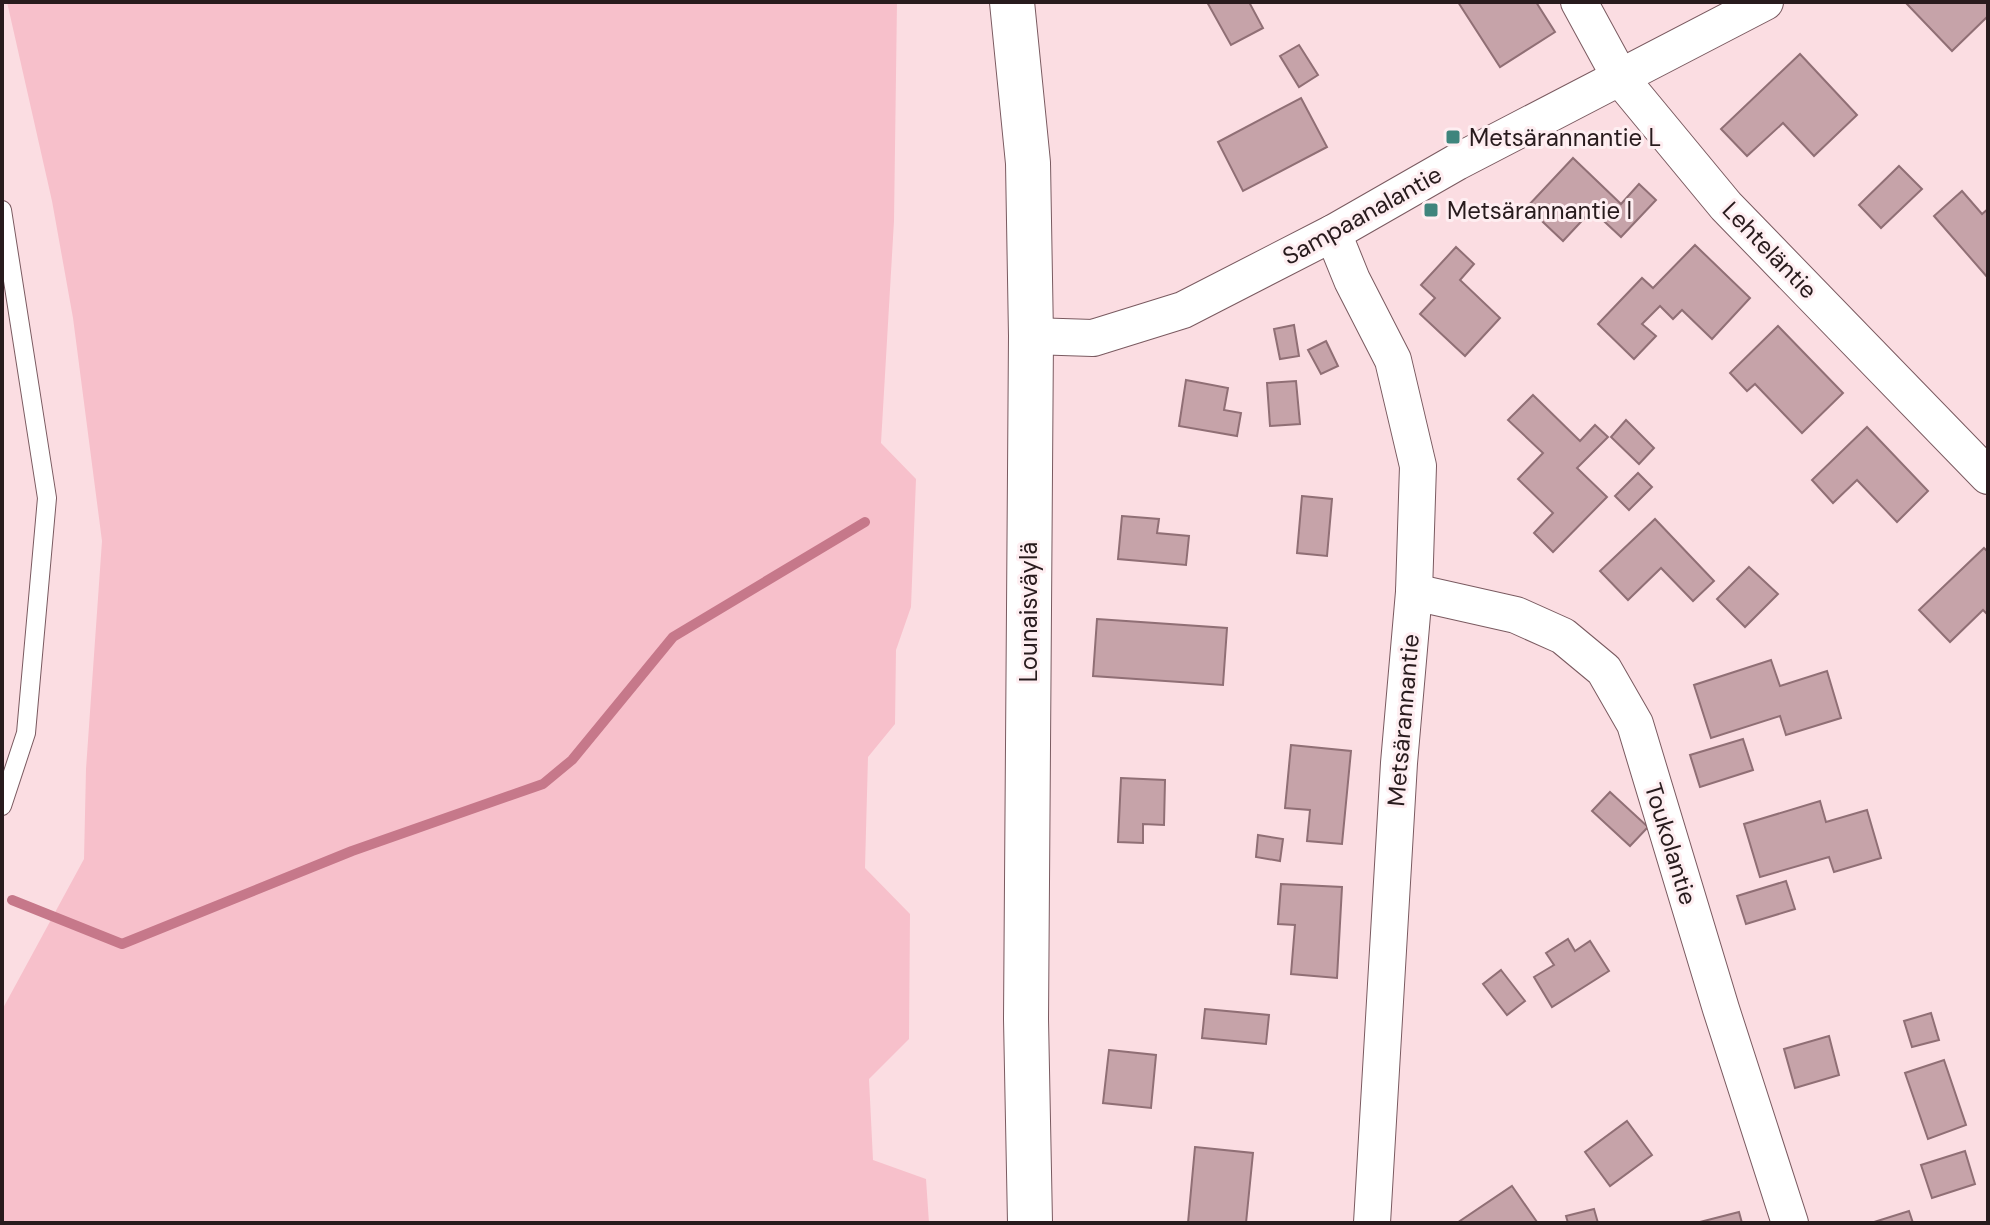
<svg xmlns="http://www.w3.org/2000/svg" width="1990" height="1225" font-family="'DM Sans',sans-serif">
	<style>
		.green { fill: #f7c0cb }
		.lines { fill: none; stroke-linecap: round; stroke-linejoin: round }
		.stream { stroke: #c6788a; stroke-width: 10 }
		.building { fill: #c6a3a9; stroke: #906f75; stroke-width: 2 }
		.service-casing { stroke: #7a5a60; stroke-width: 20 }
		.minor-casing { stroke: #7a5a60; stroke-width: 38 }
		.tertiary-casing { stroke: #7a5a60; stroke-width: 46 }
		.service { stroke: #fff; stroke-width: 18 }
		.minor { stroke: #fff; stroke-width: 36 }
		.tertiary { stroke: #fff; stroke-width: 44 }
		.poi-dot { fill: #3f857d; stroke: #feeef1; stroke-width: 3 }
		.labels { text-anchor: middle; dominant-baseline: central; stroke-width: 6; stroke-linejoin: round; paint-order: stroke }
		.poi-label { font-size: 24px; fill: #281b1d; stroke: #feeef1; text-anchor: start }
		.street-label { font-size: 24px; fill: #281b1d; stroke: #feeef1 }
	</style>
	<rect width="100%" height="100%" fill="#fbdde2"/>
	<!-- green -->
	<polygon class="green" points="7,2 897,2 894,221 881,443 916,479 911,607 896,650 895,724 868,757 865,868 910,914 909,1039 869,1079 873,1160 926,1179 929,1223 2,1223 2,1010 84,859 86,769 102,541 73,318 52,201"/>
	<g class="lines">
		<!-- stream -->
		<polyline class="stream" points="12,900 122,944 352,851 543,784 572,760 673,637 865,522"/>
	</g>
	<!-- building -->
	<g class="building">
		<polygon points="1207,2 1249,2 1263,28 1231,45"/>
		<polygon points="1458,2 1536,2 1555,32 1500,67"/>
		<polygon points="1905,2 1988,2 1988,16 1952,51"/>
		<polygon points="1299,45 1318,75 1299,87 1280,56"/>
		<polygon points="1800,54 1857,115 1814,156 1783,123 1747,156 1721,129"/>
		<polygon points="1301,98 1327,147 1243,191 1218,142"/>
		<polygon points="1573,158 1621,204 1639,184 1656,200 1621,237 1592,210 1563,241 1527,207"/>
		<polygon points="1899,166 1922,189 1881,228 1859,205"/>
		<polygon points="1962,191 1982,214 1988,209 1988,278 1934,216"/>
		<polygon points="1695,245 1750,298 1712,339 1682,310 1673,319 1660,306 1642,324 1656,336 1634,359 1598,324 1642,278 1653,288"/>
		<polygon points="1456,247 1474,264 1460,280 1500,318 1465,356 1420,314 1435,298 1421,285"/>
		<polygon points="1294,325 1299,356 1280,359 1274,329"/>
		<polygon points="1778,326 1843,393 1802,433 1755,384 1747,391 1730,373"/>
		<polygon points="1326,341 1338,366 1321,374 1308,350"/>
		<polygon points="1186,380 1228,388 1224,410 1241,413 1237,436 1179,426"/>
		<polygon points="1296,381 1300,424 1270,426 1267,383"/>
		<polygon points="1533,395 1580,441 1595,425 1608,437 1577,468 1607,497 1553,552 1534,533 1553,513 1518,479 1543,453 1508,420"/>
		<polygon points="1626,420 1654,448 1639,464 1611,437"/>
		<polygon points="1867,427 1928,491 1897,522 1857,480 1833,503 1812,480"/>
		<polygon points="1638,473 1652,487 1629,510 1615,496"/>
		<polygon points="1302,496 1332,499 1327,556 1297,553"/>
		<polygon points="1122,516 1159,519 1157,533 1189,536 1186,565 1118,559"/>
		<polygon points="1655,519 1714,581 1693,601 1661,568 1628,600 1600,571"/>
		<polygon points="1984,548 1988,552 1988,615 1983,610 1950,642 1919,610"/>
		<polygon points="1749,567 1778,594 1745,627 1717,599"/>
		<polygon points="1097,619 1227,628 1223,685 1093,676"/>
		<polygon points="1771,660 1780,686 1827,671 1841,718 1786,735 1780,716 1711,738 1694,685"/>
		<polygon points="1743,739 1753,770 1700,787 1690,755"/>
		<polygon points="1291,745 1351,751 1342,844 1307,841 1310,810 1285,808"/>
		<polygon points="1121,778 1165,780 1164,825 1143,824 1143,843 1118,842"/>
		<polygon points="1610,792 1648,827 1630,846 1592,811"/>
		<polygon points="1820,801 1826,822 1867,810 1881,858 1834,872 1829,857 1760,877 1744,824"/>
		<polygon points="1258,835 1283,839 1280,861 1256,857"/>
		<polygon points="1786,881 1795,909 1746,924 1737,896"/>
		<polygon points="1281,884 1342,887 1337,978 1291,974 1295,925 1278,924"/>
		<polygon points="1568,939 1575,951 1590,941 1609,971 1552,1007 1534,977 1554,965 1546,953"/>
		<polygon points="1501,970 1525,1001 1507,1015 1483,984"/>
		<polygon points="1205,1009 1269,1015 1266,1044 1202,1038"/>
		<polygon points="1931,1013 1939,1040 1912,1047 1904,1021"/>
		<polygon points="1829,1036 1839,1075 1795,1088 1784,1049"/>
		<polygon points="1109,1050 1156,1055 1151,1108 1103,1103"/>
		<polygon points="1944,1060 1966,1125 1928,1139 1905,1073"/>
		<polygon points="1627,1121 1652,1155 1610,1186 1585,1152"/>
		<polygon points="1195,1147 1253,1153 1246,1223 1188,1223"/>
		<polygon points="1965,1151 1975,1184 1932,1198 1921,1165"/>
		<polygon points="1512,1186 1537,1222 1457,1223"/>
		<polygon points="1594,1209 1598,1223 1568,1223 1566,1216"/>
		<polygon points="1909,1211 1913,1223 1871,1223"/>
		<polygon points="1739,1212 1742,1223 1696,1223"/>
	</g>
	<g class="lines">
		<!-- service casing -->
		<g class="service-casing">
			<polyline id="service" points="2,210 47,498 26,733 2,806"/>
		</g>
		<!-- minor casing -->
		<g class="minor-casing">
			<g id="minor">
				<polyline points="1579,2 1621,79 1726,206 1988,476"/>
				<polyline points="1333,233 1352,280 1393,360 1418,466 1414,592 1399,763 1372,1223"/>
				<polyline points="1031,336 1093,338 1183,310 1333,233 1457,162 1765,2"/>
				<polyline points="1414,592 1516,615 1563,636 1604,670 1635,724 1721,1009 1790,1223"/>
			</g>
		</g>
		<!-- tertiary casing -->
		<g class="tertiary-casing">
			<polyline id="tertiary" points="1012,2 1028,163 1031,336 1026,1019 1030,1223"/>
		</g>
		<!-- service -->
		<use href="#service" class="service"/>
		<!-- minor -->
		<use href="#minor" class="minor"/>
		<!-- tertiary -->
		<use href="#tertiary" class="tertiary"/>
	</g>
	<!-- markers -->
	<g class="poi-dot">
		<rect x="1445" y="129" width="16" height="16" rx="4"/>
		<rect x="1423" y="202" width="16" height="16" rx="4"/>
	</g>
	<g class="labels">
		<!-- poi labels -->
		<g class="poi-label">
			<text x="1469" y="137">Metsärannantie L</text>
			<text x="1447" y="210">Metsärannantie I</text>
		</g>
		<!-- street labels -->
		<g class="street-label">
			<text transform="translate(1362 215) rotate(-29)">Sampaanalantie</text>
			<text transform="translate(1770 250) rotate(46)">Lehteläntie</text>
			<text transform="translate(1028 612) rotate(-90)">Lounaisväylä</text>
			<text transform="translate(1403 720) rotate(-85)">Metsärannantie</text>
			<text transform="translate(1671 844) rotate(73)">Toukolantie</text>
		</g>
	</g>
	<!-- border -->
	<rect width="1990" height="1225" fill="none" stroke="#281b1d" stroke-width="8"/>
</svg>
